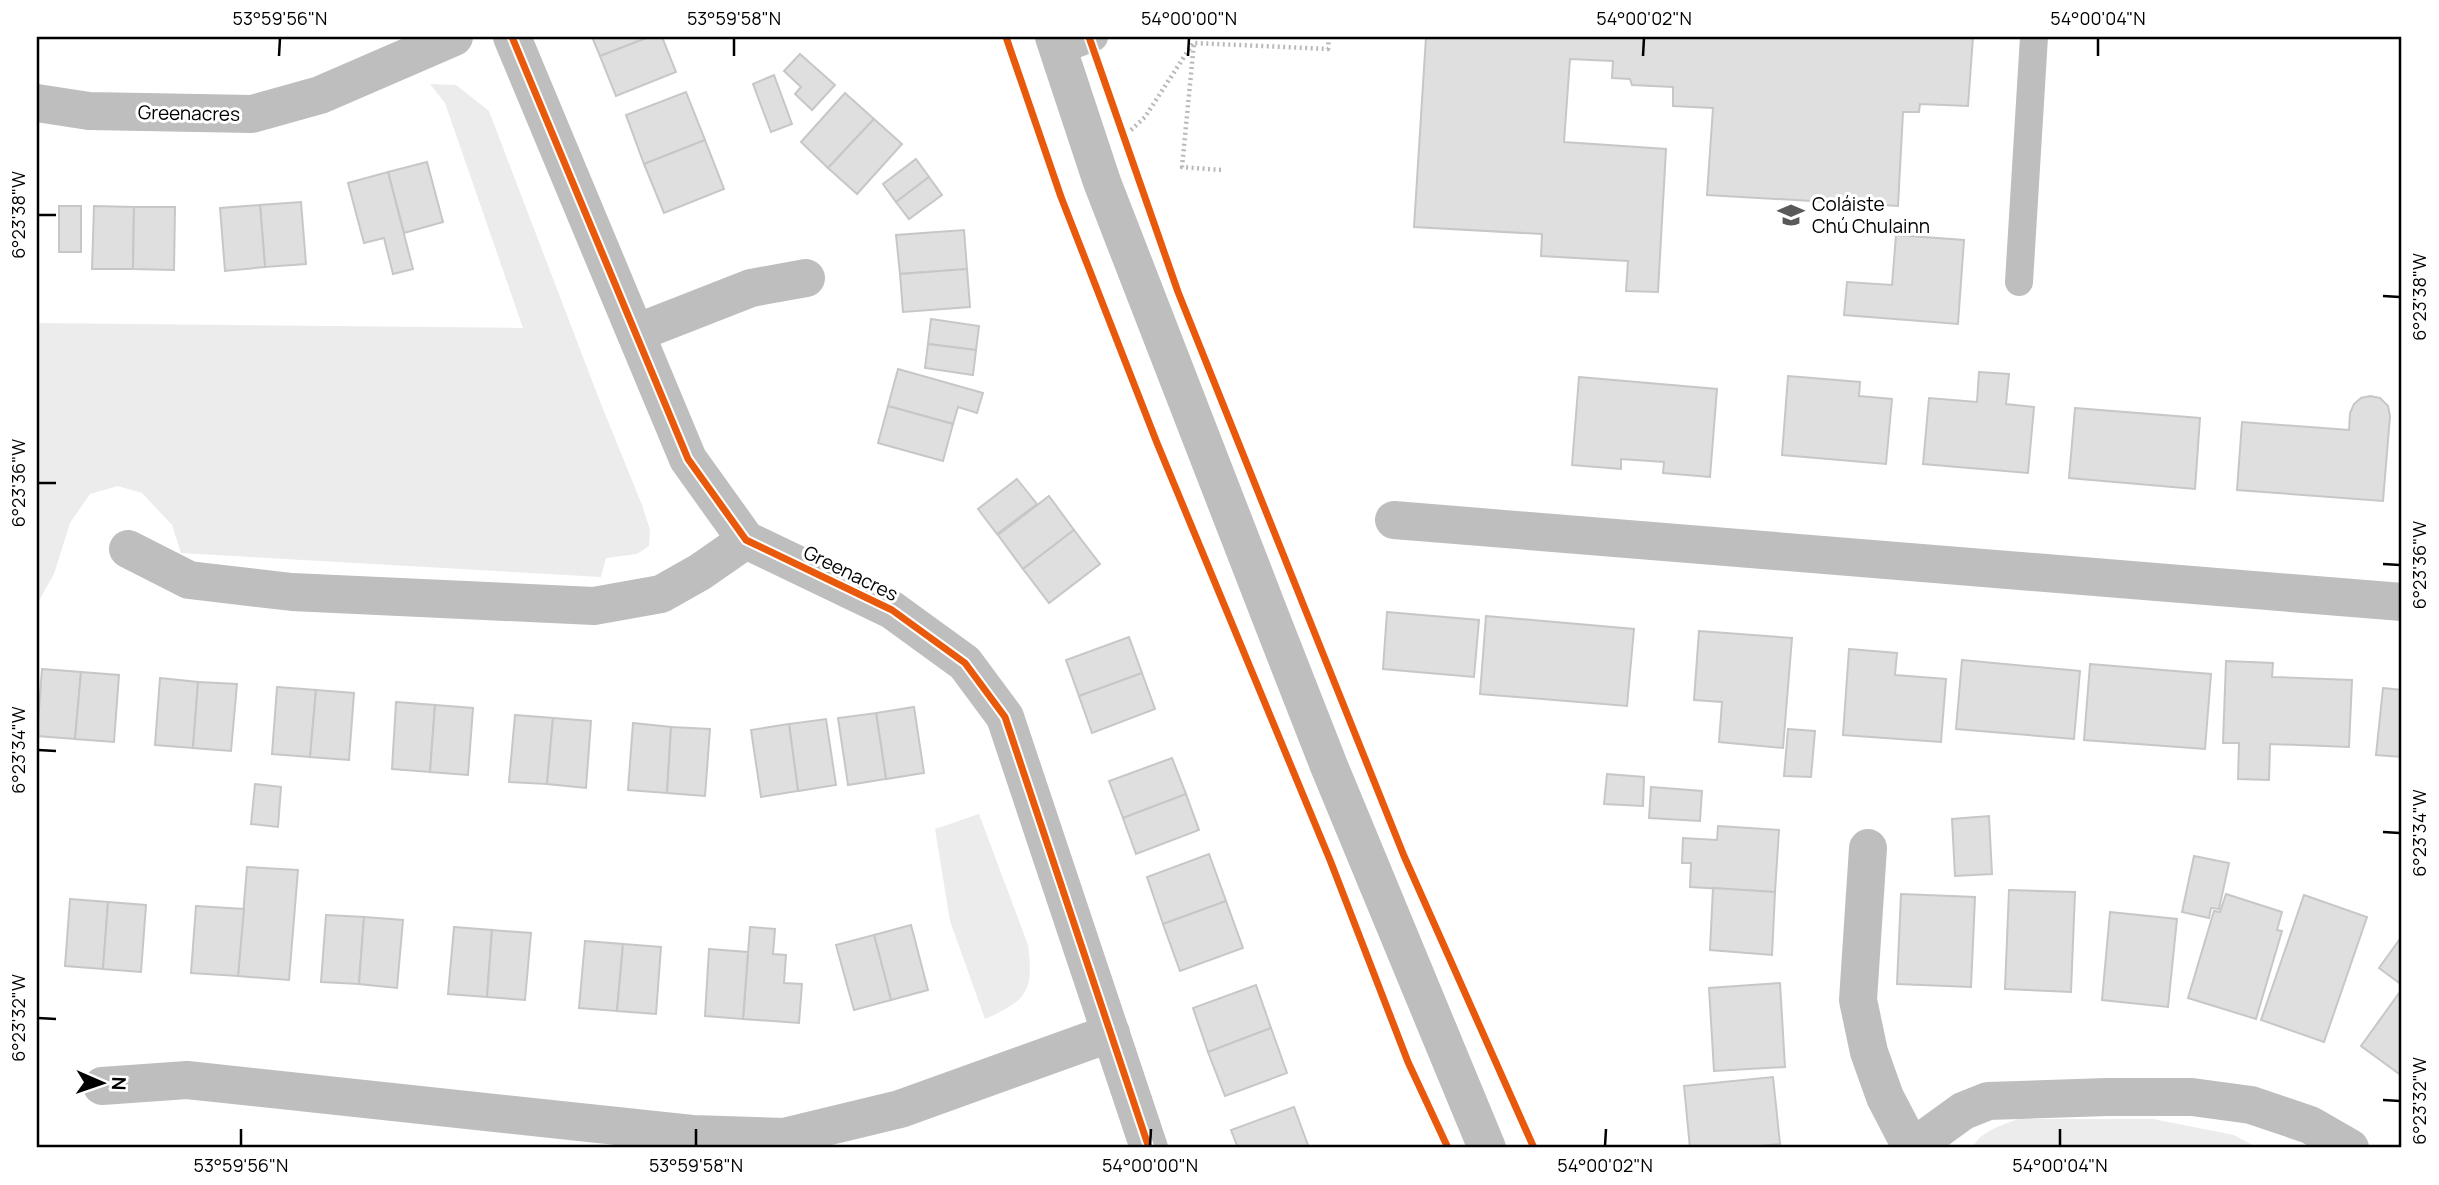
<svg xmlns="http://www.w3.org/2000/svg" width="2439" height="1185" font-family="Manrope,sans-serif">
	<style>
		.green { fill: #ececec }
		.building { fill: #dfdfdf; stroke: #c7c7c7; stroke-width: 2 }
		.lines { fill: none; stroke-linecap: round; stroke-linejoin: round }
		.path { stroke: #b9b9b9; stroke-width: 4.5; stroke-dasharray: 2 3.5; stroke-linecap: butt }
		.service { stroke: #bebebe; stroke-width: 28 }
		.minor { stroke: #bebebe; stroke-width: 38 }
		.tertiary { stroke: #bebebe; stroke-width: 38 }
		.cycleway-casing { stroke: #fff; stroke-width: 11 }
		.cycleway { stroke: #e8590c; stroke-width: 7 }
		.ticks { fill: none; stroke: #000; stroke-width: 2.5 }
		.labels { text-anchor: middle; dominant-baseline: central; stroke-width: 6; stroke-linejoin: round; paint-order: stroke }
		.street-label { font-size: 19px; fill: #000; stroke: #fff }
		.poi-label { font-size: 19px; fill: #000; stroke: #fff; text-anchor: start }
		.neatline { fill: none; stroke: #000; stroke-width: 2.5 }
		.ticks-label { font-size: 18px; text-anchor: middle; fill: #000 }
	</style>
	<rect width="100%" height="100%" fill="#fff"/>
	<!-- green -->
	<g class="green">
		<polygon points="430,84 456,85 489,111 599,399 642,505 650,530 649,546 637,554 606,558 601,577 181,553 172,525 142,493 118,486 90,494 70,523 54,574 37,604 37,323 523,328 445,103"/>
		<path d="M979 814 1028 945C1034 992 1027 1000 985 1019L950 921 935 829Z"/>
		<path d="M2018 1119H2153L2234 1135 2258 1148H1973C1978 1132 2003 1125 2018 1119Z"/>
	</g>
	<!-- building -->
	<g class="building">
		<polygon points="592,37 649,37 600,56"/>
		<polygon points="649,37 662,37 676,72 616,96 600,56"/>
		<polygon points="1426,37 1973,37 1968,106 1920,104 1919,112 1903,112 1898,206 1707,195 1713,108 1673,106 1673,87 1632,85 1630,79 1612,78 1613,61 1570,59 1564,142 1666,149 1658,292 1626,291 1628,261 1541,256 1542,234 1414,227"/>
		<polygon points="800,54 835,85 812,110 795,94 801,87 784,71"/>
		<polygon points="774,75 792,124 771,132 753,84"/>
		<polygon points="686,92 705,140 644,164 626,115"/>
		<polygon points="845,93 874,119 828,168 801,142"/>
		<polygon points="874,119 902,144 857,194 828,168"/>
		<polygon points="705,140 724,189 664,213 644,164"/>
		<polygon points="916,159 929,177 896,202 883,184"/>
		<polygon points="427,162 443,222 404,233 388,172"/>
		<polygon points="388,172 413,269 393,274 384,238 364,243 348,183"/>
		<polygon points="929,177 942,195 909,219 896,202"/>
		<polygon points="301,202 306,264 265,267 260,205"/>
		<polygon points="260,205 265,267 225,271 220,208"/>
		<rect x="59" y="206" width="22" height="46"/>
		<polygon points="94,206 134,207 133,269 92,269"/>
		<polygon points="134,207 175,207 174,270 133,269"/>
		<polygon points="964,230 967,269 900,274 896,235"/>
		<polygon points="1896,235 1964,240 1958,324 1844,315 1847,282 1892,285"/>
		<polygon points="967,269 970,307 903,312 900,274"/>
		<polygon points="931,319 979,326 976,350 928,344"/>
		<polygon points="928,344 976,350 973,375 925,368"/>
		<polygon points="898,369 983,393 977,413 958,407 953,424 888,406"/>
		<polygon points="1979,372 2009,374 2006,404 2034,407 2028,473 1923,464 1929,398 1977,402"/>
		<polygon points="1788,376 1860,382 1859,396 1892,399 1886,464 1782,455"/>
		<polygon points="1579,377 1717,389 1710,477 1663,473 1664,462 1621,459 1621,469 1572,465"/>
		<polygon points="2370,396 2380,398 2388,406 2390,416 2383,501 2237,490 2242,422 2349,430 2350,413 2354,404 2361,398"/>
		<polygon points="888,406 953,424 943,461 878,443"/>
		<polygon points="2075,408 2200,418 2195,489 2069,478"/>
		<polygon points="1017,479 1037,504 997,534 978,509"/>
		<polygon points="1049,496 1074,530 1023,569 998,535"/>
		<polygon points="1074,530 1100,564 1049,603 1023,569"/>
		<polygon points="1387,612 1479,620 1474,677 1383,669"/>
		<polygon points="1486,616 1634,629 1627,706 1480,694"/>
		<polygon points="1699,631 1792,638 1783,748 1719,742 1722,702 1694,700"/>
		<polygon points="1129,637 1142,673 1079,696 1066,660"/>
		<polygon points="1849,649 1897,653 1895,675 1946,679 1941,742 1843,735"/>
		<polygon points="1962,660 2080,671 2074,739 1956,729"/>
		<polygon points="2226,661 2273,663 2272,677 2352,680 2349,747 2270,744 2269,780 2238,779 2239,743 2223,743"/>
		<polygon points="2090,664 2211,674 2205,749 2084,740"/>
		<polygon points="42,669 81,672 75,739 37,736"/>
		<polygon points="81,672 119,675 114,742 75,739"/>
		<polygon points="1142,673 1155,709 1092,733 1079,696"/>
		<polygon points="160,678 198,682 193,748 155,745"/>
		<polygon points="198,682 237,684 231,751 193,748"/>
		<polygon points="277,687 316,690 310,757 272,754"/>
		<polygon points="2383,688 2402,690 2402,757 2376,755"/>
		<polygon points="316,690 354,693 349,760 310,757"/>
		<polygon points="396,702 435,705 430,772 392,769"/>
		<polygon points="435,705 473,708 468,775 430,772"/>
		<polygon points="914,707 924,773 886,779 876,713"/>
		<polygon points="876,713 886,779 848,785 838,718"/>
		<polygon points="515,715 553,718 547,784 509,782"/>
		<polygon points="553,718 591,721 586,788 547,784"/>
		<polygon points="826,719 836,785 798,791 789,724"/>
		<polygon points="633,723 671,727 667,793 628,790"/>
		<polygon points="789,724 798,791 761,797 751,730"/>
		<polygon points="671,727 710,729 705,796 667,793"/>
		<polygon points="1788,729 1815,731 1811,777 1784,776"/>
		<polygon points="1172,758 1186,794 1123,818 1109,781"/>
		<polygon points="1607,774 1644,777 1643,806 1604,804"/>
		<polygon points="255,784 281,787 278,827 251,824"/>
		<polygon points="1651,787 1702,791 1700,821 1649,818"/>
		<polygon points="1186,794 1199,830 1136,854 1123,818"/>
		<polygon points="1989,816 1992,874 1955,876 1952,819"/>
		<polygon points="1718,826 1779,830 1775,892 1690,887 1691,863 1682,863 1683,838 1717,840"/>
		<polygon points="1209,854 1226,901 1163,924 1147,877"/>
		<polygon points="2194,856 2229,863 2219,909 2211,908 2209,918 2182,912"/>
		<polygon points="247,867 298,870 289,980 238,976"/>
		<polygon points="1713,888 1775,892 1772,955 1710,950"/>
		<polygon points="2009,890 2075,892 2071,992 2005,989"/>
		<polygon points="1901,894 1975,897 1971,987 1897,984"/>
		<polygon points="2226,894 2282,912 2277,930 2282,931 2256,1019 2188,998 2214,911 2220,912"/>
		<polygon points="2304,895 2367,917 2324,1042 2261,1020"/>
		<polygon points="70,899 108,902 103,969 65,966"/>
		<polygon points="1226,901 1243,948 1180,971 1163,924"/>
		<polygon points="108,902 146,905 141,972 103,969"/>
		<polygon points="196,906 244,909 238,976 191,973"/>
		<polygon points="2110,912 2177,919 2168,1007 2102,1000"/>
		<polygon points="326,915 364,917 359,984 321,982"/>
		<polygon points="364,917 403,920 397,988 359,984"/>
		<polygon points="911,925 928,990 891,1000 874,935"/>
		<polygon points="454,927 492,930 487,997 448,994"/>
		<polygon points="750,927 775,929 773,954 786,955 784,983 802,984 799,1023 743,1019"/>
		<polygon points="492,930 531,933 525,1000 487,997"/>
		<polygon points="874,935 891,1000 854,1010 836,945"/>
		<polygon points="2402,936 2402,985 2379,968"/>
		<polygon points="585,941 623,944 617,1011 579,1008"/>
		<polygon points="623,944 661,947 656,1014 617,1011"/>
		<polygon points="709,949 748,952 743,1019 705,1016"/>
		<polygon points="1780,983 1785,1067 1714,1071 1709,988"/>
		<polygon points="1256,985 1271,1028 1208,1052 1193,1008"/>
		<polygon points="2402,989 2402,1076 2361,1046"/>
		<polygon points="1271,1028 1287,1073 1225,1096 1208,1052"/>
		<polygon points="1773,1077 1780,1144 1738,1148 1690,1148 1684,1086"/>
		<polygon points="1294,1107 1309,1148 1238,1148 1231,1130"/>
	</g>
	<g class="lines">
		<!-- path -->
		<g class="path">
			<polyline points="1131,130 1145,117 1193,43"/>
			<polyline points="1221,170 1182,167 1194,43 1328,49 1329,37"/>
		</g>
		<!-- service -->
		<g class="service">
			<polyline points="1058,51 1094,37"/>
			<polyline points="2019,282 2034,37"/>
		</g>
		<!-- minor -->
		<g class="minor">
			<polyline points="512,37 688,459 746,540 892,610 965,663 1005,717 1149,1148"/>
			<polyline points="37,103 89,111 252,114 320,95 454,37"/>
			<polyline points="636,333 751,288 806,278"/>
			<polyline points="1394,520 2402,602"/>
			<polyline points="128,549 189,580 292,592 594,606 661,594 700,572 746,540"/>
			<polyline points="1868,848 1858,1000 1869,1052 1885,1097 1911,1147"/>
			<polyline points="102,1086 187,1080 692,1134 784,1137 900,1109 1111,1033"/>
			<polyline points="1912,1148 1963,1111 1988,1101 2107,1097 2192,1097 2251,1105 2310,1125 2350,1148"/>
		</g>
		<!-- tertiary -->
		<polyline class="tertiary" points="1054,37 1102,182 1273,623 1329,766 1487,1148"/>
		<!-- cycleway casing -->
		<g class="cycleway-casing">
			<g id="cycleway">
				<polyline points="512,37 688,459 746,540 892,610 965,663 1005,717 1149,1148"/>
				<polyline points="1006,37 1061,197 1157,443 1330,860 1408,1062 1448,1148"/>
				<polyline points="1089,37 1178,292 1404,856 1534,1148"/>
			</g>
		</g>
		<!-- cycleway -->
		<use href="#cycleway" class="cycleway"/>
	</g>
	<!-- ticks -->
	<path class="ticks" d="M279 56 280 38M734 56V38M1188 56 1189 38M1643 56 1644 38M2098 56V38M38 215H56M2383 296 2400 297M38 483H56M2383 564 2400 565M38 750 56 751M2383 832 2400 833M38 1018 56 1019M2383 1100 2400 1101M241 1146V1129M696 1146V1129M1150 1146 1151 1129M1605 1146 1606 1129M2060 1146V1129"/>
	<!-- icons -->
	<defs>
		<g id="school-bare" transform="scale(2.1)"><path d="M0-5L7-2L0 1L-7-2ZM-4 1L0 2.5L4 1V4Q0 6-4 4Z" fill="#595959" stroke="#fff" stroke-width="2.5" paint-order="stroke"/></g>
	</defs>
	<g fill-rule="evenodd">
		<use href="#school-bare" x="1791" y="215"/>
	</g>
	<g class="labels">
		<!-- street labels -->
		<g class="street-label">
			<text transform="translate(189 113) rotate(1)">Greenacres</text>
			<text transform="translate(851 573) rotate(26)">Greenacres</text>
		</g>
		<!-- poi labels -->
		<g class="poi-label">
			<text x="1812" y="204">Coláiste<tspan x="1812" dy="22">Chú Chulainn</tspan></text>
		</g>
	</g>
	<!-- border -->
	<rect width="2439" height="1185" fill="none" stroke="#ffffff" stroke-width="77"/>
	<!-- north arrow -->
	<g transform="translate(102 1083) rotate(92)" stroke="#ffffff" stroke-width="5" paint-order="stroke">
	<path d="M0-5L12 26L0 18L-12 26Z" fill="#000000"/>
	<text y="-10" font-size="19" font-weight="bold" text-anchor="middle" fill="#000000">N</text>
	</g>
	<rect x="38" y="38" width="2362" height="1108" class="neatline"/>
	<g class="ticks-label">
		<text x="280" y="25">53°59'56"N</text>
		<text x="734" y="25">53°59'58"N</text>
		<text x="1189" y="25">54°00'00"N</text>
		<text x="1644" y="25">54°00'02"N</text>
		<text x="2098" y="25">54°00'04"N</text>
		<text transform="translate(19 215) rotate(-90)" y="6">6°23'38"W</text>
		<text transform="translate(2420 297) rotate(-90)" y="6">6°23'38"W</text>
		<text transform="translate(19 483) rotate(-90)" y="6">6°23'36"W</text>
		<text transform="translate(2420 565) rotate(-90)" y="6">6°23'36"W</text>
		<text transform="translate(19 750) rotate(-90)" y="6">6°23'34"W</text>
		<text transform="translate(2420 833) rotate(-90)" y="6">6°23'34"W</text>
		<text transform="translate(19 1018) rotate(-90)" y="6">6°23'32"W</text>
		<text transform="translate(2420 1101) rotate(-90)" y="6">6°23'32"W</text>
		<text x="241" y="1172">53°59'56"N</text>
		<text x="696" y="1172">53°59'58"N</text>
		<text x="1150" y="1172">54°00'00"N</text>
		<text x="1605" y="1172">54°00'02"N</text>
		<text x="2060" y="1172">54°00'04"N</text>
	</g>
</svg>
